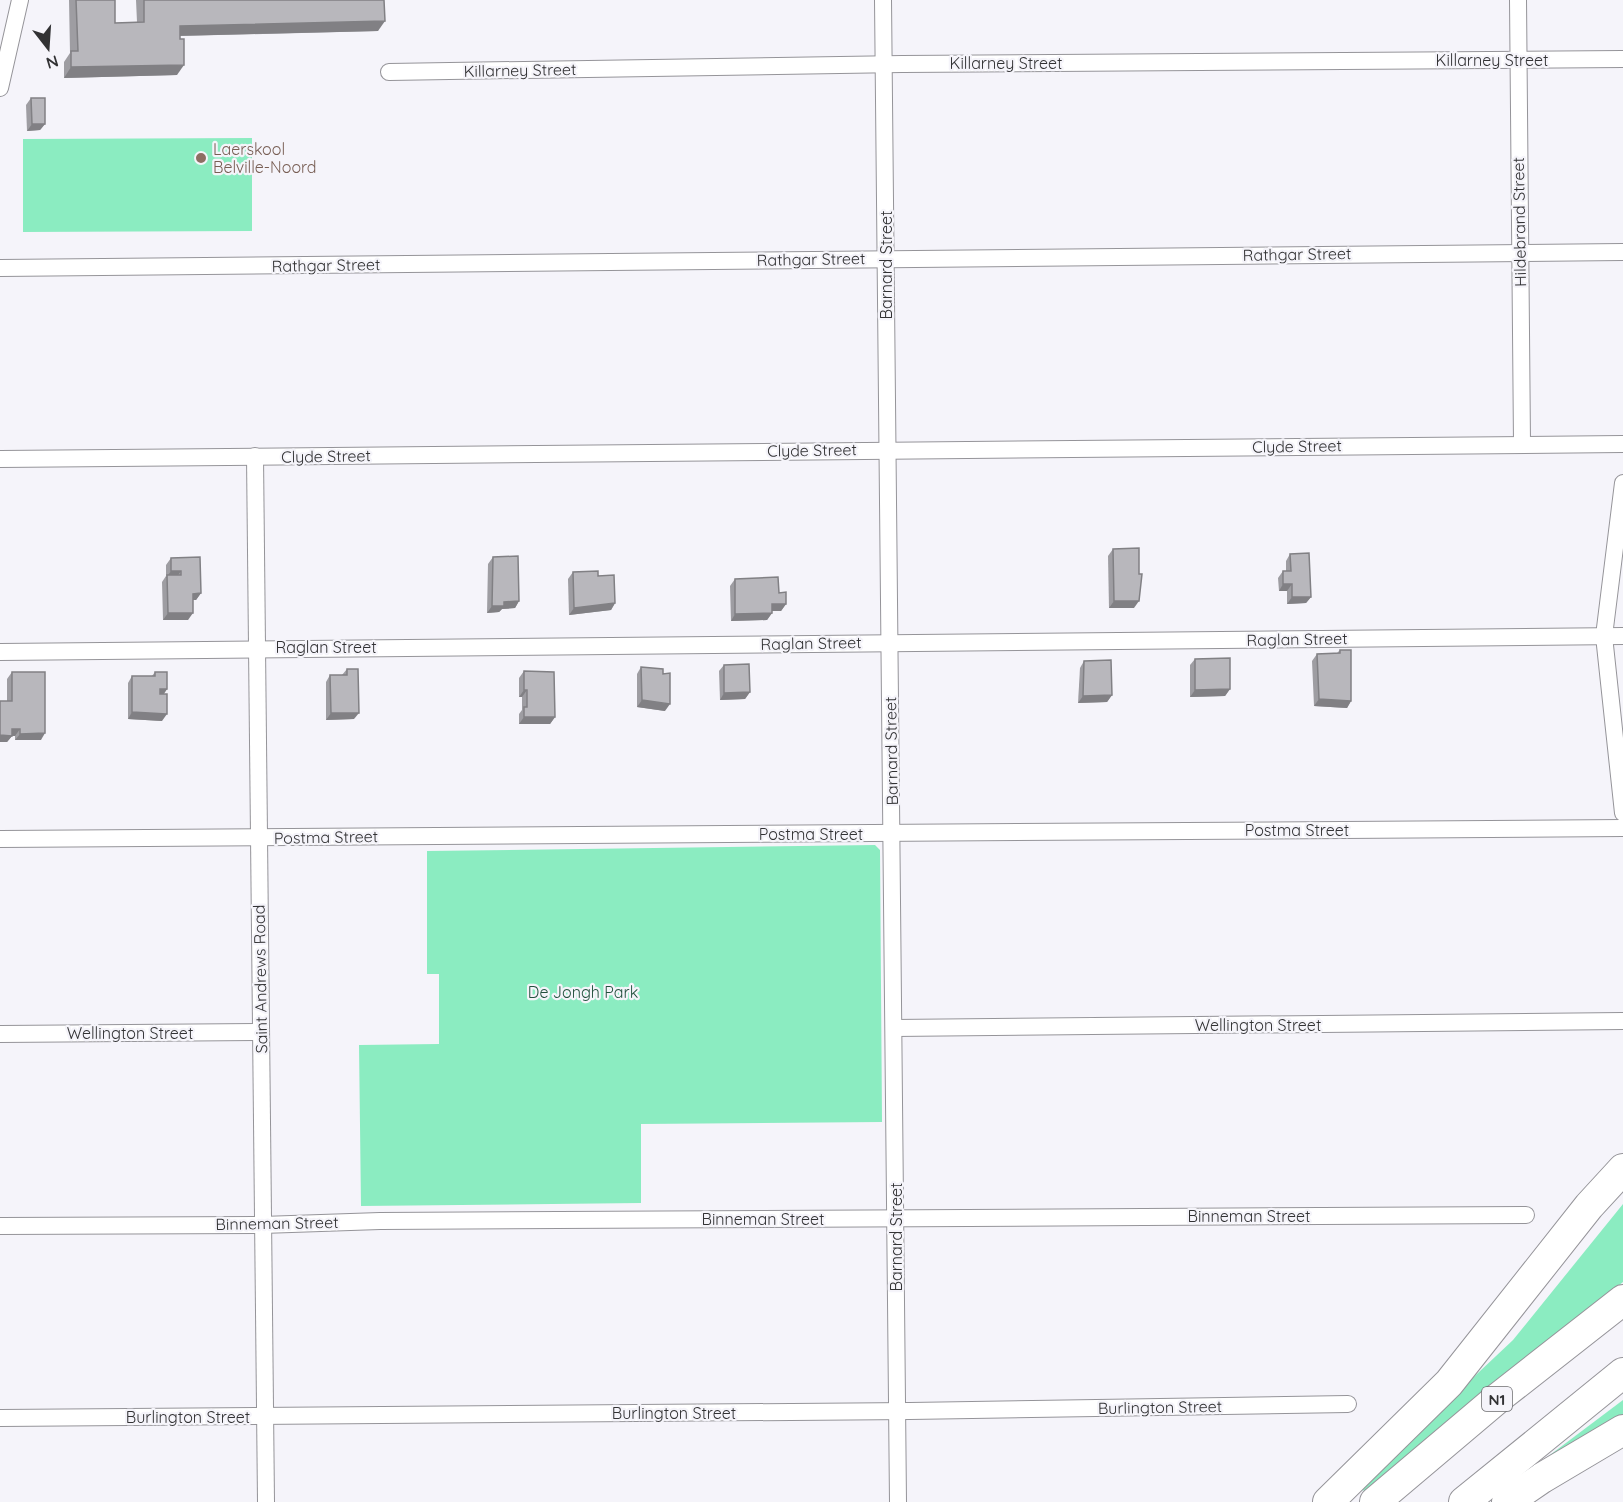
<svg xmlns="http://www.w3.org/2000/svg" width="1623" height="1502" font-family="Quicksand,sans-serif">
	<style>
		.green { fill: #8becc1 }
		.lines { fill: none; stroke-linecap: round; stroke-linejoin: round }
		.minor-casing { stroke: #959499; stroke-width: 18 }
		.motorway-casing { stroke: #959499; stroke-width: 32 }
		.minor { stroke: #fff; stroke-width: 16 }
		.motorway { stroke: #fff; stroke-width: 30 }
		.wall { fill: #9e9da2 }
		.shaded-wall { fill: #818084 }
		.building { fill: #b8b7bc; stroke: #818084; stroke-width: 1.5 }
		.education-dot { fill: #8d6e63; stroke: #f5f4fa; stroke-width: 2 }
		.labels { text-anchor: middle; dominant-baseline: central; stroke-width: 4.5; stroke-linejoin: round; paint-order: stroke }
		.shield { fill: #f5f4fa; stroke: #6c6c6f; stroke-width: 1.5 }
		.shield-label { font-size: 15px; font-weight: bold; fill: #323234 }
		.street-label { font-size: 16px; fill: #323234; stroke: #f5f4fa }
		.education-label { font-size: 16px; fill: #785e54; stroke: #f5f4fa; text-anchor: start }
		.park-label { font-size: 16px; fill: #23513e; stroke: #f5f4fa }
	</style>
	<rect width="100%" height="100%" fill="#f5f4fa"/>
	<!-- green -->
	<g class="green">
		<polygon points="252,138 252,231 23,232 23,139"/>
		<polygon points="875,845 880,850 882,1122 641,1124 641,1203 361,1206 359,1045 439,1044 439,974 427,974 427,851"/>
		<polygon points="1623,1204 1623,1282 1367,1491 1361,1490 1359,1485 1513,1340"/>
		<polygon points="1623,1400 1623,1415 1542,1461"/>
	</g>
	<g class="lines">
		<!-- minor casing -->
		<g class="minor-casing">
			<g id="minor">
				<polyline points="883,0 898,1502"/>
				<polyline points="1518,0 1522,443"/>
				<polyline points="389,72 902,64 1623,59"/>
				<polyline points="0,88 20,0"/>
				<polyline points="0,268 1623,252"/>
				<polyline points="255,456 266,1502"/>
				<polyline points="0,459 1623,444"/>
				<polyline points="1623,483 1604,636 1623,813"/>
				<polyline points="0,652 1623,636"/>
				<polyline points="0,839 1623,828"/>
				<polyline points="894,1028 1623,1021"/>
				<polyline points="0,1034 261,1032"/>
				<polyline points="0,1226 262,1225 380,1221 1526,1215"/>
				<polyline points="0,1418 910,1411 1348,1404"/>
			</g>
		</g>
		<!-- motorway casing -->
		<g class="motorway-casing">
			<g id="motorway">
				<polyline points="1328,1502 1449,1383 1589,1206 1623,1169"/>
				<polyline points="1375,1502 1498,1398 1623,1300"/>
				<polyline points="1464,1502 1623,1373"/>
				<polyline points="1507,1502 1542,1478 1623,1430"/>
			</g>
		</g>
		<!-- minor -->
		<use href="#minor" class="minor"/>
		<!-- motorway -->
		<use href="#motorway" class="motorway"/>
	</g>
	<!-- wall -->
	<g class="wall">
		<polygon points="69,0 115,0 115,23 137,22 136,0 384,0 378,31 180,36 177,75 64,78 64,62 70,53"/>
		<polygon points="31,98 45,124 40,130 27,131 26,105"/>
		<polygon points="1113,549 1134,608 1109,608 1108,556"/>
		<polygon points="1290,554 1311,597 1306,603 1287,604 1287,591 1279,591 1278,578 1283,571 1286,571 1286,561"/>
		<polygon points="493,557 519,601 515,608 502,609 499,612 487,613 488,564"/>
		<polygon points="171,558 201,593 196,600 193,600 188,620 163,620 162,582 166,576 166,565"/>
		<polygon points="573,572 598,576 615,603 611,610 569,615 568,579"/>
		<polygon points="735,579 779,593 786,604 781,611 772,611 772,613 767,620 731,621 730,586"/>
		<polygon points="1340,650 1351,701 1347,708 1314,706 1312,661 1317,654 1337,653"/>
		<polygon points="1195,659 1230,689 1225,696 1190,697 1190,665"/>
		<polygon points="1084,661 1112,695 1107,702 1078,703 1080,668"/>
		<polygon points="724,665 750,692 745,699 720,700 719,671"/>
		<polygon points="641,667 665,711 637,707 637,674"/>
		<polygon points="347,669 354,719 326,720 326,682 330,675 342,675"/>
		<polygon points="524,671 555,717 550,724 519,724 519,714 522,710 522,697 519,697 519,678"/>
		<polygon points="12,672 41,740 15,740 15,736 12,736 7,742 7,679"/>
		<polygon points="155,672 167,689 164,694 162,721 128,719 128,683 132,676 152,676"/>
	</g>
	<!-- shaded-wall -->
	<g class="shaded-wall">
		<polygon points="385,21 378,31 172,36 180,26"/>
		<polygon points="184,65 177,75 64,78 71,67"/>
		<polygon points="32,124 45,124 40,130 27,131"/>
		<polygon points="171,571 181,571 176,578 166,578"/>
		<polygon points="1283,584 1292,584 1287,591 1279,591"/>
		<polygon points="201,593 196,600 188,600 193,594"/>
		<polygon points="1292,597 1311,597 1306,603 1287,604"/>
		<polygon points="519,601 515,608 502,609 499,612 487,613 492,606 504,602"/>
		<polygon points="1114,601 1139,601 1134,608 1109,608"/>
		<polygon points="615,603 611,610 569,615 574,608"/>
		<polygon points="772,604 786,604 781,611 767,611"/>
		<polygon points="168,613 193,613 188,620 163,620"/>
		<polygon points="772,613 767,620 731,621 735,614"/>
		<polygon points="160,689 167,689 162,696 155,696"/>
		<polygon points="1230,689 1225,696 1190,697 1195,690"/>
		<polygon points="524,690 527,690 522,697 519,697"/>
		<polygon points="750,692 745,699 720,700 724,693"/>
		<polygon points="1112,695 1107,702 1078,703 1083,696"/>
		<polygon points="1319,699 1351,701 1347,708 1314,706"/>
		<polygon points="642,700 670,704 665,711 637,707"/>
		<polygon points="132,712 167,714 162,721 128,719"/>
		<polygon points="331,713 359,713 354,719 326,720"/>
		<polygon points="524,717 555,717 550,724 519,724"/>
		<polygon points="12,729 20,729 15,736 12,736 7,742 0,742 0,735"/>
		<polygon points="45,733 41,740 15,740 20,734"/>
	</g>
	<!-- building -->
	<g class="building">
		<polygon points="76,0 115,0 115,23 144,22 144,0 384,0 385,21 180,26 180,39 184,39 184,65 71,67 71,51 78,51"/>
		<polygon points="31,98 45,98 45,124 32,124"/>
		<polygon points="1139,548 1139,574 1142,574 1139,601 1114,601 1113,549"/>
		<polygon points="1309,553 1311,597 1292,597 1292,584 1283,584 1283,571 1291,571 1290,554"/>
		<polygon points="518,556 519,601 504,602 504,606 492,606 493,557"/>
		<polygon points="200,557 201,593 193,594 193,613 168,613 167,575 181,575 181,571 171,571 171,558"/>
		<polygon points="598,571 598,576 614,575 615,603 574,608 573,572"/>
		<polygon points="778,577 779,593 786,592 786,604 772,604 772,613 735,614 735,579"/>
		<polygon points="1340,650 1351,650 1351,701 1319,699 1317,654 1340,653"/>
		<polygon points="1230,658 1230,689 1195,690 1195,659"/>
		<polygon points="1111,660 1112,695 1083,696 1084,661"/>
		<polygon points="749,664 750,692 724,693 724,665"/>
		<polygon points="641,667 663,669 663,674 670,673 670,704 642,700"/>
		<polygon points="347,669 358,669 359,713 331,713 330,675 347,675"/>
		<polygon points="524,671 554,672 555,717 524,717 524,707 527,707 527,690 524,690"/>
		<polygon points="12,672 45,672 45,733 20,734 20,729 12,729 12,736 0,735 0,701 12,701"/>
		<polygon points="155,672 167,672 167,689 160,689 160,694 167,694 167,714 132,712 132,676 155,676"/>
	</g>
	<!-- markers -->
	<circle class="education-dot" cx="201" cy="158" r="6"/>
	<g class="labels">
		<!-- shield labels -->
		<rect class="shield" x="1482" y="1387" width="30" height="24" rx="4.5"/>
		<g class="shield-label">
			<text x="1497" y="1399">N1</text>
		</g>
		<!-- street labels -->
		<g class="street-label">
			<text x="1492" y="60">Killarney Street</text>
			<text x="1006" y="63">Killarney Street</text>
			<text transform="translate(520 70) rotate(-1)">Killarney Street</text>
			<text transform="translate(1519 222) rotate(-91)">Hildebrand Street</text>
			<text transform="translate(1297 254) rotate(-1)">Rathgar Street</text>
			<text transform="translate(811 259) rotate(-1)">Rathgar Street</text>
			<text transform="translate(326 265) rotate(-1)">Rathgar Street</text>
			<text transform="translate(886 265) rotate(-90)">Barnard Street</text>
			<text transform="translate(1297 446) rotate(-1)">Clyde Street</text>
			<text transform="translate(812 450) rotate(-1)">Clyde Street</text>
			<text transform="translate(326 456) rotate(-1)">Clyde Street</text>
			<text transform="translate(1297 639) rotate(-1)">Raglan Street</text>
			<text transform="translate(811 643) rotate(-1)">Raglan Street</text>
			<text x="326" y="647">Raglan Street</text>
			<text transform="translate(891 751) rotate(-91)">Barnard Street</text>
			<text x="1297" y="830">Postma Street</text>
			<text x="811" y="834">Postma Street</text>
			<text transform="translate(326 837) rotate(-1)">Postma Street</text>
			<text transform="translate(260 979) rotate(-91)">Saint Andrews Road</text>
			<text x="1258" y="1025">Wellington Street</text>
			<text x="130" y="1033">Wellington Street</text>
			<text x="1249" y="1216">Binneman Street</text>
			<text x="763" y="1219">Binneman Street</text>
			<text transform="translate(277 1223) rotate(-1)">Binneman Street</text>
			<text transform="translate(896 1237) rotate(-90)">Barnard Street</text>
			<text transform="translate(1160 1407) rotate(-1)">Burlington Street</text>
			<text x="674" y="1413">Burlington Street</text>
			<text x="188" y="1417">Burlington Street</text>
		</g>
		<!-- education labels -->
		<g class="education-label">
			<text x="213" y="149">Laerskool<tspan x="213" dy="18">Belville-Noord</tspan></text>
		</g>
		<!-- park labels -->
		<g class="park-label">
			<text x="583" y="992">De Jongh Park</text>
		</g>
	</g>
	<!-- north arrow -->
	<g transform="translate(48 48) rotate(163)" stroke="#f5f4fa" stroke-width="4.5" paint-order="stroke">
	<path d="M0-4.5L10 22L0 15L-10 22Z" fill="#323234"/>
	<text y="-9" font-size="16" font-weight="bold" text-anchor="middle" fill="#323234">N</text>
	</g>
</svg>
